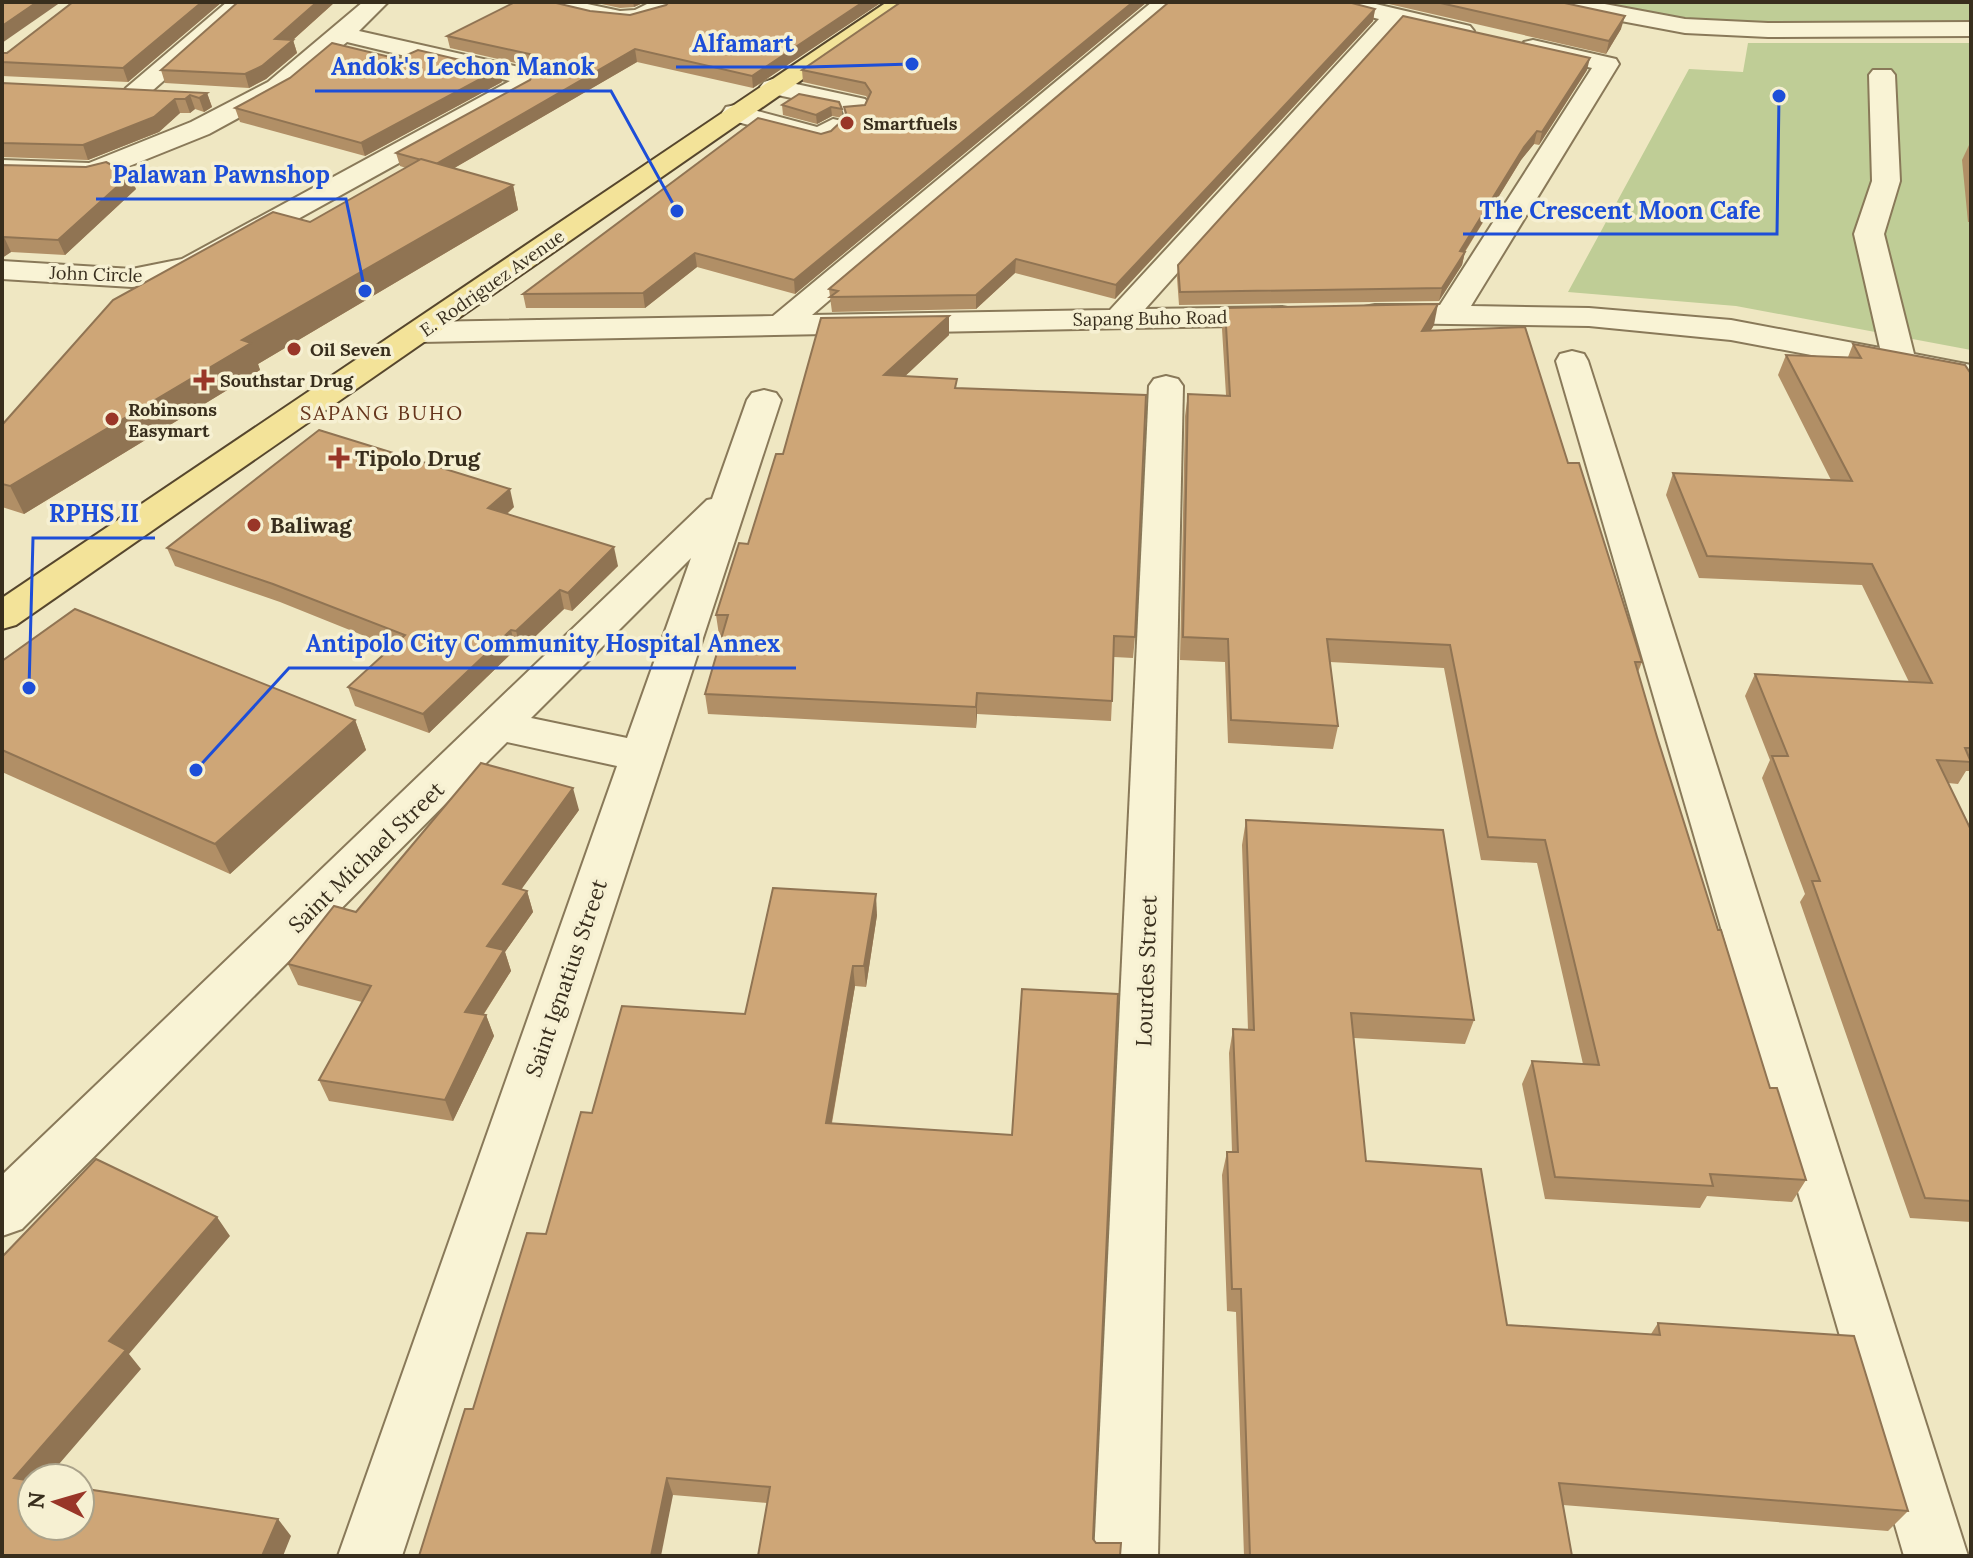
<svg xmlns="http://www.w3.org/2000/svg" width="1973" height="1558" font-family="Lora,serif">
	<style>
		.green { fill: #bfcd96 }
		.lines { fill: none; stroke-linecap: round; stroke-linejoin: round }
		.minor-casing { stroke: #897959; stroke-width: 4 }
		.major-casing { stroke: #56462d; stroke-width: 4 }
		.minor { fill: #f9f3d5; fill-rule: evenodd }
		.major { fill: #f3e399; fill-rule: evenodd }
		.wall { fill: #b18f66 }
		.shaded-wall { fill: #907453 }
		.building { fill: #cea677; stroke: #907453; stroke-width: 2 }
		.poi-dot { fill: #993628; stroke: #f6f0d2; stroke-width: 3 }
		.labels { text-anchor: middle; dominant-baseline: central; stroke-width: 7; stroke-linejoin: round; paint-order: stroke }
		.far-poi-label { font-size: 18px; font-weight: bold; fill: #382e1d; stroke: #f6f0d2; text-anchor: start }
		.far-street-label { font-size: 18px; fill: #382e1d; stroke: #f6f0d2 }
		.far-neighbourhood-label { font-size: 20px; letter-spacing: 2px; fill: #66351c; stroke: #f6f0d2 }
		.poi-label { font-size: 22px; font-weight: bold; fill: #382e1d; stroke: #f6f0d2; text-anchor: start }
		.street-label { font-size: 22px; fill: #382e1d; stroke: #f6f0d2 }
		.leader { fill: none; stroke: #1d4ed8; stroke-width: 3 }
		.callout-dot { fill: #1d4ed8; stroke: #f6f0d2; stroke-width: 3 }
		.callout-label { font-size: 24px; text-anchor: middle; font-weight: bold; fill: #1d4ed8; stroke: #f6f0d2; stroke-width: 7; stroke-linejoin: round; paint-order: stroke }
	</style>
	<rect width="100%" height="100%" fill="#efe7c2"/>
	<!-- green -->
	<g class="green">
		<polygon points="1577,2 1971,2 1971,21 1727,24 1653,18"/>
		<polygon points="1748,43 1971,43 1971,350 1736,306 1568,292 1689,69 1743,72"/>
	</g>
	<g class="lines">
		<!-- minor casing -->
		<g class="minor-casing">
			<g id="minor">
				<polygon points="227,2 253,2 144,98 126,98 122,93 126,88"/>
				<path d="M363 2H388L359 31 532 70C537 77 536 83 531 90L204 271 157 284 132 287 2 279V261L132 269 182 259 510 81 347 42 286 92 209 134 102 177 92 179 2 176V160L89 163 191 122 268 82Z"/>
				<path d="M534 2H578L620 11 635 10 651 2H680C650 42 577 17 538 7Z"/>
				<polygon points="1152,2 1178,2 812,315 1110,310 1379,19 1329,7 1325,2 1367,2 1470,26 1474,31 1470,36 1462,38 1400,24 1145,309 1282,307 1293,309 1298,316 1293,323 1282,325 421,342 410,339 405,332 410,325 421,322 773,316"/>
				<polygon points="1545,2 1594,2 1685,19 1768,23 1971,22 1971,36 1768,37 1685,33 1557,9 1549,7"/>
				<polygon points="1533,40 1616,59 1619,64 1471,306 1589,308 1731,320 1880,348 1854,234 1872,181 1869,75 1873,70 1891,70 1895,75 1900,181 1884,234 1914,354 1971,365 1971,385 1731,340 1589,326 1375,323 1364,321 1359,314 1364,307 1375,305 1440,305 1592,68 1524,52 1521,47 1524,42"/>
				<polygon points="773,79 865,99 869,104 863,117 845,117 842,109 764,92 760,87 764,82"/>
				<polygon points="735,105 817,127 833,119 842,121 846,127 830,142 821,144 726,119 722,113 726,107"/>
				<polygon points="1572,351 1584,354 1588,361 1968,1556 1904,1556 1556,361 1560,354"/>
				<polygon points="1166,376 1178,379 1183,386 1158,1556 1094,1556 1149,386 1154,379"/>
				<path d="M764 390 776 393 781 400 402 1556H338L617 766 507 742 22 1229 2 1236V1175L707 500 712 499 747 400 752 393ZM691 558 627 738 531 718Z"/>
			</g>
		</g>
		<!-- major casing -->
		<g class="major-casing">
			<polygon id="major" points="887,2 914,2 16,625 2,629 2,598"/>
		</g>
		<!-- minor -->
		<use href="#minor" class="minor"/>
		<!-- major -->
		<use href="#major" class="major"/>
	</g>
	<!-- wall -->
	<g class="wall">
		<polygon points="222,2 128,82 2,76 2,53"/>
		<polygon points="238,2 335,2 293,40 297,53 266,79 249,88 165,83 161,70"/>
		<polygon points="592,2 645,2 634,7 620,8"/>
		<polygon points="669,2 882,2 753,88 637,62 454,168 513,185 518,210 258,364 260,370 24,514 2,507 2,425 310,222 406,168 400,166 396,153 530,80 534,71 533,67 450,48 447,36 590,11 630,15 666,5"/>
		<polygon points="901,2 1147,2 795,294 697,267 645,308 526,308 523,294 821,134 831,131 845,118 844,107 865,105 868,99 866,96 803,82 802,70"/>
		<polygon points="1380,2 1560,2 1621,29 1606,54"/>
		<polygon points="1375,9 1373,21 1115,299 1015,273 976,309 832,312 829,289"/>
		<polygon points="1587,70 1539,145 1534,144 1521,160 1465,252 1462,265 1439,301 1179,305 1177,278 1178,265"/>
		<polygon points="502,82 365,156 240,122 235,108"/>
		<polygon points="2,83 207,93 212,107 204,112 195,109 190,113 180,113 159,132 88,160 2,157"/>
		<polygon points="799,94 842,109 842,118 832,116 817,124 783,115 782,105"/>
		<polygon points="1970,143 1971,143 1971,222 1968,222 1962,160"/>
		<polygon points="2,165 136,189 65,255 11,252 2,258"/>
		<polygon points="1225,308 1434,325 1431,330 1568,463 1642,662 1638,672 1657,737 1718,930 1770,1088 1806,1180 1792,1202 1707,1196 1700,1208 1545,1199 1522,1084 1532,1061 1583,1064 1537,863 1481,860 1444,668 1330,662 1338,726 1333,749 1228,743 1225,662 1180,660 1185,416 1188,394 1226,395 1222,329"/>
		<polygon points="949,316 949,335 905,376 957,388 1135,637 1133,658 1114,657 1111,721 977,714 976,728 708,714 705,694 722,636 719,635 716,615 748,544 783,454"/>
		<polygon points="1853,344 1971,374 1971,771 1966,771 1958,784 1948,783 1971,830 1971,1222 1910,1218 1800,902 1805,894 1762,778 1770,760 1745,696 1755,674 1909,682 1862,585 1699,578 1666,495 1673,473 1831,480 1778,375 1786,355 1848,357"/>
		<polygon points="514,507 507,514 618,566 572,611 564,609 521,650 516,649 429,733 355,706 348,687 392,647 280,602 175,566 167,548"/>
		<polygon points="2,661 355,720 366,750 230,874 2,772"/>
		<polygon points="579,810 521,889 527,891 533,912 505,952 511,971 484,1014 486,1015 494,1036 453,1121 329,1101 319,1080 362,1002 298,985 288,964 356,912"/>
		<polygon points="1246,820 1474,1020 1465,1044 1354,1038 1366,1161 1507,1325 1651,1334 1658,1323 1908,1511 1888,1531 1563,1505 1572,1556 1244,1556 1236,1312 1227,1311 1222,1175 1227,1152 1232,1152 1229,1053 1233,1029 1248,1030 1242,845"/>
		<polygon points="877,915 866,987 855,986 832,1123 1093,1539 1096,1543 1120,1556 767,1503 673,1495 473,1409 546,1234 592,1113 745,1014"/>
	</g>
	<!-- shaded-wall -->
	<g class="shaded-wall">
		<polygon points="37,2 61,2 2,43 2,26"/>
		<polygon points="202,2 222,2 128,82 123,68"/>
		<polygon points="317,2 335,2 285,47 293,40 297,53 266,79 249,88 245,74 275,39"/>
		<polygon points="633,2 645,2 634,7"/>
		<polygon points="863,2 882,2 753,88 752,76"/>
		<polygon points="1133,2 1147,2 795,294 794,280"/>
		<polygon points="1375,9 1373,21 1115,299 1116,285"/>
		<polygon points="1625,16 1621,29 1606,54 1609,41"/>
		<polygon points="635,49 637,62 439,177 436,164"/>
		<polygon points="1590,58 1587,70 1539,145 1542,132"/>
		<polygon points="499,69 502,82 365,156 361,143"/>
		<polygon points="207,93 212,107 204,112 199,98"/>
		<polygon points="190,95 195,109 190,113 185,99"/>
		<polygon points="175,99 180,113 159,132 88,160 83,145"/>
		<polygon points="831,107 832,116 817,124 816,115"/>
		<polygon points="1537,131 1534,144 1521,160 1457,264 1460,251 1524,147"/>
		<polygon points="130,175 136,189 65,255 58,240"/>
		<polygon points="513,185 518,210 258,364 260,370 24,514 10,486 242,340"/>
		<polygon points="4,237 11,252 2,258 2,238"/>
		<polygon points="1465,252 1462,265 1439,301 1442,288"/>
		<polygon points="695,253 697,267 645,308 643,293"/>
		<polygon points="1016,259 1015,273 976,309 976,295"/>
		<polygon points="1438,304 1434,325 1417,352 1422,331"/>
		<polygon points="949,316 949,335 885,395 884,375"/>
		<polygon points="510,489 514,507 493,526 488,508"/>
		<polygon points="614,547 618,566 572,611 568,593"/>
		<polygon points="560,590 564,609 521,650 516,631"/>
		<polygon points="511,630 516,649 429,733 423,714"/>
		<polygon points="977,693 977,714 976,728 976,707"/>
		<polygon points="355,720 366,750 230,874 215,844"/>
		<polygon points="573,788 579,810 510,905 503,884"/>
		<polygon points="527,891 533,912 505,952 511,971 472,1032 465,1012 487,946"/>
		<polygon points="876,894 877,915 866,987 864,966"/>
		<polygon points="853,966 855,986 828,1143 826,1123"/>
		<polygon points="486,1015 494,1036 453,1121 445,1100"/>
		<polygon points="217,1217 230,1236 129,1354 141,1369 47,1478 32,1478 32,1495 14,1478 109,1341"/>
		<polygon points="667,1478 673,1495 661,1556 651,1556"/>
		<polygon points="278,1519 291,1536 283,1556 262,1556"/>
	</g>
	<!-- building -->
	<g class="building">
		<polygon points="2,2 37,2 2,26"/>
		<polygon points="73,2 202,2 123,68 2,62 2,53 7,53"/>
		<polygon points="238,2 317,2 275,39 293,40 262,66 245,74 161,70"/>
		<polygon points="515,2 552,2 590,11 630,15 666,5 669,2 863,2 752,76 635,49 436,164 396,153 530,80 536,68 530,54 447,36"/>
		<polygon points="901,2 1133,2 794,280 695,253 643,293 523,294 758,118 821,134 831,131 847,116 844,107 865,105 871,92 865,83 802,70"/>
		<polygon points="1169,2 1348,2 1375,9 1116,285 1016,259 976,295 830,297 838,291 829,289"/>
		<polygon points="1436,2 1560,2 1625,16 1609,41"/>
		<polygon points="1403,16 1590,58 1542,132 1537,131 1524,147 1460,251 1465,252 1442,288 1180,292 1178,265"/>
		<polygon points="332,43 398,59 418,50 499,69 361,143 235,108 290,78"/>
		<polygon points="2,83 207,93 199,98 190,95 185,99 175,99 154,117 83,145 2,143"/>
		<polygon points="799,94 839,102 842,109 831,107 816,115 782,105"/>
		<polygon points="421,159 513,185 242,340 251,343 10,486 2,484 2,425 113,300 273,212 310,222"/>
		<polygon points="106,162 130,175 58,240 4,237 2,238 2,165 86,167"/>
		<polygon points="1438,304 1422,331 1525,327 1568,463 1579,463 1642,662 1635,662 1657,737 1718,930 1721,930 1770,1088 1777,1088 1806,1180 1710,1174 1713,1186 1555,1177 1532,1061 1599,1065 1545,840 1488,837 1450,645 1327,639 1338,726 1231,720 1228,639 1183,637 1188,394 1230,396 1225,308"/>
		<polygon points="949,316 884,375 957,379 955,388 1146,395 1135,637 1114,636 1112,701 977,693 976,707 705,694 728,615 716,615 739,543 748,544 776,454 783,454 821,318"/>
		<polygon points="1853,344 1965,365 1971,374 1971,748 1965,748 1971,762 1937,760 1971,830 1971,1201 1925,1198 1812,881 1820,881 1772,756 1788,756 1755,674 1932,683 1872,564 1707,556 1673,473 1852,481 1786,355 1861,358"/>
		<polygon points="319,430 510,489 488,508 614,547 568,593 560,590 516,631 511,630 423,714 348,687 405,635 273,584 167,548"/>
		<polygon points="75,609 355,720 215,844 2,750 2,661"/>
		<polygon points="481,763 573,788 503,884 527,891 487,946 504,950 465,1012 486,1015 445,1100 319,1080 371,986 288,964 334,906 356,912"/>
		<polygon points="1246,820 1443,830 1474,1020 1351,1013 1366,1161 1481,1169 1507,1325 1660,1335 1658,1323 1854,1336 1908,1511 1559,1483 1572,1556 1250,1556 1241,1289 1232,1289 1227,1152 1238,1152 1233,1029 1254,1030"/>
		<polygon points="773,888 876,894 864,966 853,966 826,1123 1012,1135 1022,989 1118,994 1093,1539 1096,1543 1121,1543 1120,1556 758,1556 770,1487 667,1478 651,1556 419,1556 465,1409 473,1409 527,1233 546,1234 581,1112 592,1113 622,1006 745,1014"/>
		<polygon points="96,1159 217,1217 109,1341 126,1350 14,1478 32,1481 32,1526 80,1526 80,1488 278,1519 262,1556 2,1556 2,1257"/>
	</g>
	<!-- markers -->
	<g class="poi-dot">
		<circle cx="847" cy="123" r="8"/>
		<circle cx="294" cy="349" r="8"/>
		<path d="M200 368h8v8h8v8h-8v8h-8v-8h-8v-8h8z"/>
		<circle cx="112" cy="419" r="8"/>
		<path d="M335 446h8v8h8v8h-8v8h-8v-8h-8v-8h8z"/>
		<circle cx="254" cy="525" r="8"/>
	</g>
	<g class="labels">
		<!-- far-poi labels -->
		<g class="far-poi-label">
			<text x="863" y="123">Smartfuels</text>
			<text x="310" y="349">Oil Seven</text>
			<text x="220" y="380">Southstar Drug</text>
			<text x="128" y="409">Robinsons<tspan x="128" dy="21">Easymart</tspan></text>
		</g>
		<!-- far-street labels -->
		<g class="far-street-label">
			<text transform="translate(96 274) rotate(2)">John Circle</text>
			<text transform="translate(492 283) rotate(-35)">E. Rodriguez Avenue</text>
			<text transform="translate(1150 318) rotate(-1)">Sapang Buho Road</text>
		</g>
		<!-- far-neighbourhood labels -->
		<g class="far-neighbourhood-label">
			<text x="382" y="412">SAPANG BUHO</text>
		</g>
		<!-- poi labels -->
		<g class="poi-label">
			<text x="355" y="458">Tipolo Drug</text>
			<text x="270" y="525">Baliwag</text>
		</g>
		<!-- street labels -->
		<g class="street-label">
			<text transform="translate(366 857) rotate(-44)">Saint Michael Street</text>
			<text transform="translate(1146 971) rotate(-88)">Lourdes Street</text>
			<text transform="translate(566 978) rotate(-71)">Saint Ignatius Street</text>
		</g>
	</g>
	<!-- callouts -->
	<path class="leader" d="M912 64L809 67H676M677 211L611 91H315M365 291L346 199H96M1779 96L1777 234H1463M29 688L33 538H155M196 770L289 668H796"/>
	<g class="callout-dot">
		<circle cx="912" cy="64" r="8"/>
		<circle cx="677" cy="211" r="8"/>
		<circle cx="365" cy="291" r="8"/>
		<circle cx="1779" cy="96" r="8"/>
		<circle cx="29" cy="688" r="8"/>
		<circle cx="196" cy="770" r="8"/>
	</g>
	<g class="callout-label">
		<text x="743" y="52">Alfamart</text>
		<text x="463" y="75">Andok's Lechon Manok</text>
		<text x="221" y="183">Palawan Pawnshop</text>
		<text x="1620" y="219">The Crescent Moon Cafe</text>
		<text x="94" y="522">RPHS II</text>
		<text x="543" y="652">Antipolo City Community Hospital Annex</text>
	</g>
	<!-- border -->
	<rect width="1973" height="1558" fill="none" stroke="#382e1d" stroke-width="8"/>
	<!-- north arrow -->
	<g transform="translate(56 1502) rotate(275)"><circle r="38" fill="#f6f0d2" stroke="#aaa28a" stroke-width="2"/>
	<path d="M0-6L14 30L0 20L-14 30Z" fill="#993628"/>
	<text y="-12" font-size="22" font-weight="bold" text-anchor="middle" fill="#382e1d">N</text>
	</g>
</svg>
